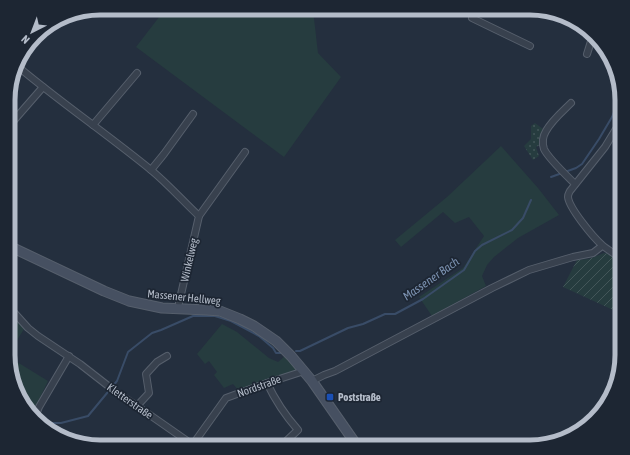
<svg xmlns="http://www.w3.org/2000/svg" width="630" height="455" font-family="'Asap Condensed',sans-serif">
	<style>
		.grass { fill: #263c3f }
		.park { fill: url(#park-dots) }
		.garden { fill: url(#garden-furrows) }
		.lines { fill: none; stroke-linecap: round; stroke-linejoin: round }
		.stream { stroke: #394c67; stroke-width: 2 }
		.street-casing { stroke: #565f6c; stroke-width: 8 }
		.secondary-casing { stroke: #565f6c; stroke-width: 11 }
		.street { stroke: #38414e; stroke-width: 6 }
		.secondary { stroke: #465061; stroke-width: 9 }
		.transit-dot { fill: #1a4fb4; stroke: #1d2633; stroke-width: 1.5 }
		.labels { text-anchor: middle; dominant-baseline: central; stroke-width: 3.5; stroke-linejoin: round; paint-order: stroke }
		.street-label { font-size: 11px; fill: #b4bcc9; stroke: #1d2633 }
		.poi-label { font-size: 11px; font-weight: bold; fill: #b4bcc9; stroke: #1d2633; text-anchor: start }
		.water-label { font-size: 12px; font-style: italic; fill: #7c92b1; stroke: #1d2633 }
		.rim { fill: none; stroke: #b4bcc9; stroke-width: 5 }
	</style>
	<defs>
		<pattern id="park-dots" width="8" height="8" patternUnits="userSpaceOnUse"><rect width="8" height="8" fill="#263c3f"/><path d="M2 2h.1M6 6h.1" fill="none" stroke="#435659" stroke-width="1.8" stroke-linecap="round"/></pattern>
		<pattern id="garden-furrows" width="10" height="10" patternUnits="userSpaceOnUse"><rect width="10" height="10" fill="#263c3f"/><path d="M-1 1l2-2M0 10L10 0M9 11l2-2" fill="none" stroke="#435659"/></pattern>
	</defs>
	<rect width="100%" height="100%" fill="#242f3e"/>
	<!-- grass -->
	<g class="grass">
		<polygon points="313,10 318,53 341,77 284,157 136,47 163,12"/>
		<polygon points="501,146 538,188 559,215 518,238 494,257 487,265 482,276 486,286 432,316 419,297 463,268 484,236 469,217 455,223 443,212 401,247 395,240 447,197"/>
		<polygon points="9,311 24,329 9,353"/>
		<polygon points="222,324 237,332 269,358 278,362 285,356 295,366 295,371 239,391 233,384 224,388 214,375 217,372 209,361 205,364 197,354"/>
		<polygon points="9,357 48,381 32,414 20,401 9,367"/>
	</g>
	<!-- park -->
	<polygon class="park" points="535,123 543,129 541,135 540,145 536,147 539,156 533,160 524,146 531,139 531,126"/>
	<!-- garden -->
	<polygon class="garden" points="604,253 610,254 622,264 622,314 563,287 577,260 589,259"/>
	<g class="lines">
		<!-- stream -->
		<g class="stream">
			<polyline points="551,177 576,168 582,164 599,139 612,117 616,107 613,83 613,61"/>
			<polyline points="296,351 300,351 348,328 363,324 385,314 395,314 423,299 464,270 475,251 482,245 512,230 523,218 531,200"/>
			<polyline points="38,421 44,423 61,423 88,416 117,381 128,352 152,333 161,330 193,316 215,316 231,321 259,336 273,348 276,353 281,353"/>
		</g>
		<!-- street casing -->
		<g class="street-casing">
			<g id="street">
				<polyline points="477,9 472,18 530,46"/>
				<polyline points="587,54 593,35"/>
				<path d="M16 65C60 102 107 134 151 170 168 184 183 201 199 216L179 303"/>
				<path d="M571 103C563 111 552 120 546 131 543 136 542 143 544 149 548 158 567 176 575 184"/>
				<path d="M622 119 605 147 570 191C569 193 568 194 568 197 569 208 593 237 602 245 608 250 615 254 622 259"/>
				<polyline points="93,125 137,73"/>
				<polyline points="9,126 43,87"/>
				<polyline points="151,170 164,154 193,114"/>
				<polyline points="199,216 245,152"/>
				<polyline points="9,307 28,328 38,336 80,364 116,392 137,406 193,445"/>
				<polyline points="312,381 324,375 335,371 492,288 529,270 573,257 593,253 602,246"/>
				<path d="M267 383C276 402 284 414 298 430L280 447"/>
				<polyline points="137,406 149,393 146,374 157,362 167,356"/>
				<polyline points="35,417 39,407 69,356"/>
				<polyline points="191,447 226,398 267,383 304,371"/>
			</g>
		</g>
		<!-- secondary casing -->
		<g class="secondary-casing">
			<polyline id="secondary" points="9,246 104,291 129,301 162,308 207,310 220,311 240,319 254,326 276,341 291,356 312,381 358,447"/>
		</g>
		<!-- street -->
		<use href="#street" class="street"/>
		<!-- secondary -->
		<use href="#secondary" class="secondary"/>
	</g>
	<!-- markers -->
	<rect class="transit-dot" x="326" y="393" width="8" height="8" rx="2"/>
	<g class="labels">
		<!-- street labels -->
		<g class="street-label">
			<text transform="translate(189 260) rotate(-77)">Winkelweg</text>
			<text transform="translate(184 297) rotate(6)">Massener Hellweg</text>
			<text transform="translate(259 386) rotate(-20)">Nordstraße</text>
			<text transform="translate(130 401) rotate(35)">Kletterstraße</text>
		</g>
		<!-- poi labels -->
		<g class="poi-label">
			<text x="338" y="397">Poststraße</text>
		</g>
		<!-- water labels -->
		<g class="water-label">
			<text transform="translate(431 279) rotate(-35)">Massener Bach</text>
		</g>
	</g>
	<!-- crop -->
	<path d="M0 0H630V455H0ZM100 15H530A85 85 0 0 1 615 100V355A85 85 0 0 1 530 440H100A85 85 0 0 1 15 355V100A85 85 0 0 1 100 15Z" fill="#1d2633" fill-rule="evenodd"/>
	<path class="rim" d="M100 15H530A85 85 0 0 1 615 100V355A85 85 0 0 1 530 440H100A85 85 0 0 1 15 355V100A85 85 0 0 1 100 15Z"/>
	<!-- north arrow -->
	<g transform="translate(32 32) rotate(222)" stroke="#1d2633" stroke-width="3" paint-order="stroke">
	<path d="M0-3L7 15L0 10L-7 15Z" fill="#b4bcc9"/>
	<text y="-6" font-size="11" font-weight="bold" text-anchor="middle" fill="#b4bcc9">N</text>
	</g>
</svg>
